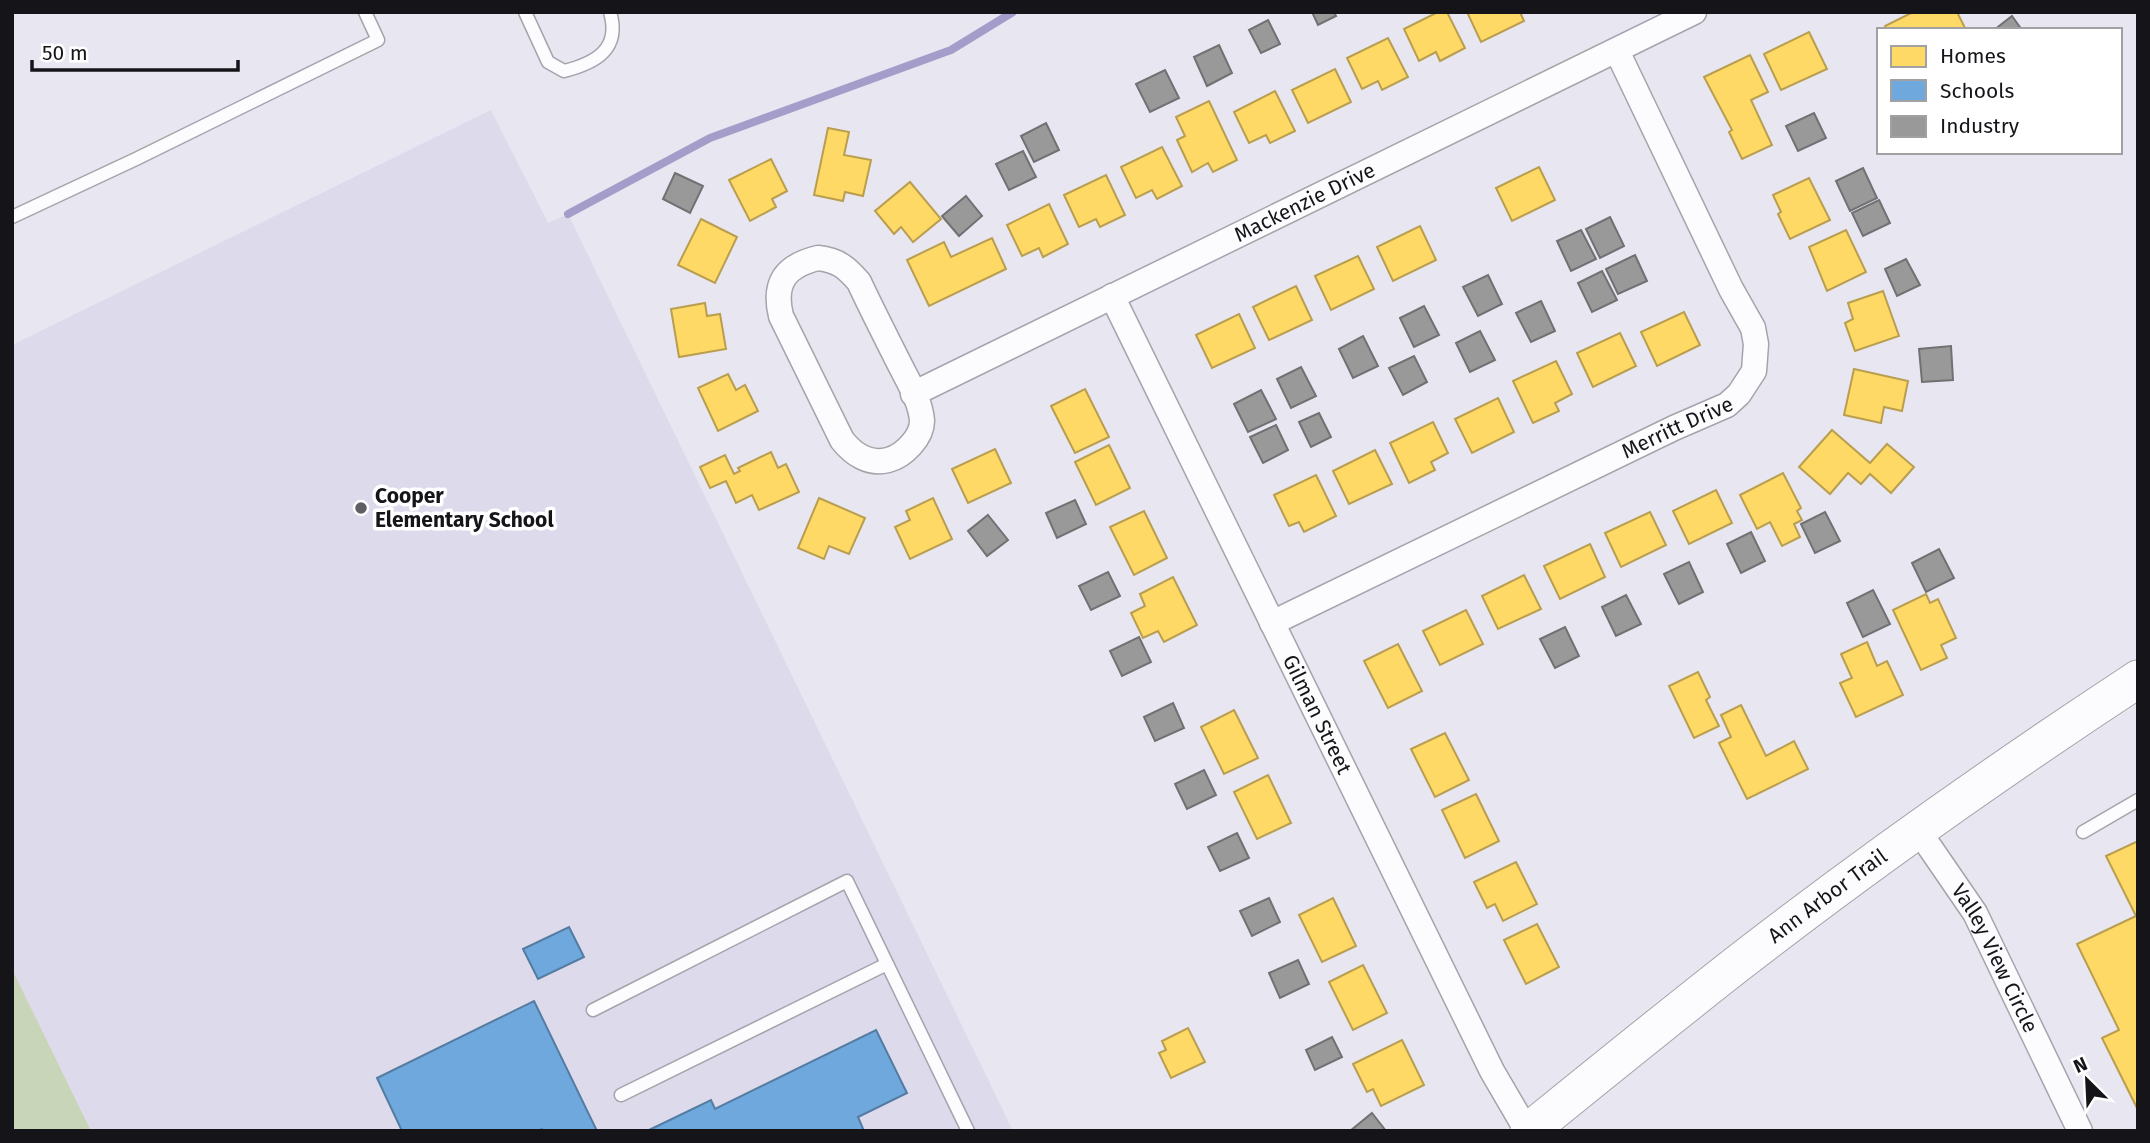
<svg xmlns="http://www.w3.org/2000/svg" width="2150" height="1143" font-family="'Fira Sans',sans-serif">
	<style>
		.built { fill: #dcdaeb }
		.green { fill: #c8d5b9 }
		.homes { fill: #ffd966; stroke: #b99e4f; stroke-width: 2 }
		.schools { fill: #6fa8dc; stroke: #547ca2; stroke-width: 2 }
		.industry { fill: #999; stroke: #717173; stroke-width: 2 }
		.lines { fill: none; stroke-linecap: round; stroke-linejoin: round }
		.stream { stroke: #a49dca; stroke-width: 8 }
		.lane-casing { stroke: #a5a3ab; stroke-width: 15 }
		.street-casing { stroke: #a5a3ab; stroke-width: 27 }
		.secondary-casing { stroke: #a5a3ab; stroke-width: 39 }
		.lane { stroke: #fcfbfd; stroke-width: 12 }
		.street { stroke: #fcfbfd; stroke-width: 24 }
		.secondary { stroke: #fcfbfd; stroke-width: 37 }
		.poi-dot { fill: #5f5e64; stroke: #fff; stroke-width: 2.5 }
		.labels { text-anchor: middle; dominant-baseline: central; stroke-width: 7; stroke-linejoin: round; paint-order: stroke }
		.street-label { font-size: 21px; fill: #151419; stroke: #fff }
		.poi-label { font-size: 21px; font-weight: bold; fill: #151419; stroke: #fff; text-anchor: start }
	</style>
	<rect width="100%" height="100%" fill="#e8e6f0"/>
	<!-- built -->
	<polygon class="built" points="491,110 548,223 568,214 1013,1131 91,1131 12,969 12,345"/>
	<!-- green -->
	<polygon class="green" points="12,969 91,1131 12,1131"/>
	<!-- homes -->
	<g class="homes">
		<polygon points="1438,12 1447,12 1465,48 1440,61 1436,52 1419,61 1404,29"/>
		<polygon points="1467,12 1520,12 1524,21 1481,42"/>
		<polygon points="1913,12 1957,12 1966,30 1886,30 1885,26"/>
		<polygon points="1809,32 1827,69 1781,90 1764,54"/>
		<polygon points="1388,38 1408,77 1382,90 1378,81 1362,89 1347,58"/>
		<polygon points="1750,55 1768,92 1751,100 1772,145 1742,159 1729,132 1732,130 1704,77"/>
		<polygon points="1335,69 1351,102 1308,123 1292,90"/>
		<polygon points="1275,91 1295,131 1270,143 1266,135 1249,143 1234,112"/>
		<polygon points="1209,101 1237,160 1213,172 1208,163 1192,172 1177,140 1185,136 1176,117"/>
		<polygon points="828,128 849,132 844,155 871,160 863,196 845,192 843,201 814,195"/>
		<polygon points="1162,147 1182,186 1157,199 1152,190 1136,198 1121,167"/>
		<polygon points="771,159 787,191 772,199 776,207 750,221 729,180"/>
		<polygon points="1539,167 1555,200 1512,221 1496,188"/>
		<polygon points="1106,175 1125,215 1100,227 1096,219 1079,227 1064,195"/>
		<polygon points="1809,178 1830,220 1790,239 1778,214 1781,212 1773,195"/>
		<polygon points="910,182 941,219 913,242 901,227 894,234 875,211"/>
		<polygon points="1049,204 1068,244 1043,257 1039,248 1022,256 1007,225"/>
		<polygon points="701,219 737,237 715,283 678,265"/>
		<polygon points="1420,226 1436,260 1393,281 1377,247"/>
		<polygon points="1846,230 1866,272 1827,291 1809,247"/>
		<polygon points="992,238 1006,269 929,306 907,260 944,242 951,257"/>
		<polygon points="1358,256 1374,289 1331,310 1315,276"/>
		<polygon points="1296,286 1312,320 1269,340 1253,307"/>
		<polygon points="1883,291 1899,336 1855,351 1845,323 1853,319 1848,303"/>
		<polygon points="705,303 707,316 720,314 726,349 679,357 671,309"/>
		<polygon points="1684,312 1700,345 1657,366 1641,332"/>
		<polygon points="1239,314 1255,348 1212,368 1196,335"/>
		<polygon points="1620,333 1636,366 1593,387 1577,353"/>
		<polygon points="1556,361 1572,394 1555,403 1559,411 1533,423 1513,381"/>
		<polygon points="1854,369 1908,381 1902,411 1884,407 1881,423 1844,415"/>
		<polygon points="728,374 736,390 745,385 758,411 718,431 698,388"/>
		<polygon points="1085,389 1109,437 1075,453 1051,406"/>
		<polygon points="1498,398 1514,432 1472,453 1455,419"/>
		<polygon points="1433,422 1448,453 1431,462 1435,470 1409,483 1390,443"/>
		<polygon points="1832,430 1870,463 1887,444 1914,467 1891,493 1870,474 1861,484 1848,473 1830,494 1799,467"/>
		<polygon points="1109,445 1130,488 1096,505 1075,462"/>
		<polygon points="995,449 1011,483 968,503 952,469"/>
		<polygon points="1375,450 1392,484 1349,504 1333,471"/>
		<polygon points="771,452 778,468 786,464 799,492 759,510 752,495 736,503 726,481 710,488 700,467 725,455 734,474 740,471 738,468"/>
		<polygon points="1783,473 1801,508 1797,511 1802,520 1794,524 1800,537 1782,546 1770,522 1757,529 1740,495"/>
		<polygon points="1316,475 1336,516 1304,532 1299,522 1289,526 1274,495"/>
		<polygon points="1716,490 1732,523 1689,544 1673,511"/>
		<polygon points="819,498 865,518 849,554 829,546 824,559 798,548"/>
		<polygon points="933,498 952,539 910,559 895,527 910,520 906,511"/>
		<polygon points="1144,511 1167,558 1134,575 1110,527"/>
		<polygon points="1650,512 1666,545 1621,567 1605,533"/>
		<polygon points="1590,544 1605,577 1560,599 1544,566"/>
		<polygon points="1524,575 1541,609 1498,629 1482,596"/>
		<polygon points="1173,577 1197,625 1164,642 1158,631 1143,638 1131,613 1145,606 1140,594"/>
		<polygon points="1926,594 1930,603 1938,599 1956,638 1941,645 1947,658 1921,670 1893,610"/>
		<polygon points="1466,610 1483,644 1440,665 1423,631"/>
		<polygon points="1867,642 1877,666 1887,661 1903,695 1856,717 1840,683 1852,678 1841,654"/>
		<polygon points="1398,644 1422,691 1388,708 1364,661"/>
		<polygon points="1698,672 1710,697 1706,700 1719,726 1694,738 1669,686"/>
		<polygon points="1741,705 1766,756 1794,741 1808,769 1747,799 1719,743 1731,737 1721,715"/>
		<polygon points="1234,710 1258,758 1224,774 1201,727"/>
		<polygon points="1445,733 1469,780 1435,797 1411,749"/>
		<polygon points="1268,775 1291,823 1257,839 1234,792"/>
		<polygon points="1476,794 1499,841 1465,858 1442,810"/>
		<polygon points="2138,841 2138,1110 2102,1038 2119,1030 2077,944 2136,916 2106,856"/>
		<polygon points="1516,862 1537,904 1503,921 1495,904 1487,908 1474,882"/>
		<polygon points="1333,898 1356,946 1322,962 1299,915"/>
		<polygon points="1537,924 1559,967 1526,984 1504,940"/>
		<polygon points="1363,965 1387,1013 1353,1030 1329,982"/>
		<polygon points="1188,1028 1205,1062 1171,1078 1159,1053 1166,1050 1162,1041"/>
		<polygon points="1402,1040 1424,1085 1381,1106 1373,1089 1367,1092 1353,1064"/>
	</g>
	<!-- schools -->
	<g class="schools">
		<polygon points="569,927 584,957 538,979 523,949"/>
		<polygon points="534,1001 597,1131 543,1131 542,1129 537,1131 402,1131 377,1078"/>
		<polygon points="876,1030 907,1093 858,1117 864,1131 647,1131 711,1100 715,1109"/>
	</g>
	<!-- industry -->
	<g class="industry">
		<polygon points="1312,12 1334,12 1336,16 1318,25"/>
		<polygon points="2012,16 2022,30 1994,30"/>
		<polygon points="1268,20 1280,44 1261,53 1249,30"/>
		<polygon points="1219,45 1232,73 1207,86 1194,57"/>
		<polygon points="1165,70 1179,98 1150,112 1136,84"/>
		<polygon points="1814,113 1826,138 1798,151 1786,126"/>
		<polygon points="1046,123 1059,150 1034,162 1021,136"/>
		<polygon points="1023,151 1036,177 1009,190 996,164"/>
		<polygon points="1863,168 1877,198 1850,211 1836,181"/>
		<polygon points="675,173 703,186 690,213 663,199"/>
		<polygon points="966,196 982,216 959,236 942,216"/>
		<polygon points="1879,200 1890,223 1863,236 1852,213"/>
		<polygon points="1610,217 1624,246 1600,258 1586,229"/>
		<polygon points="1581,230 1596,259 1571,271 1557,241"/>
		<polygon points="1635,255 1647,281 1618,294 1606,269"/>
		<polygon points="1906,259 1920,285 1897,296 1885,269"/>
		<polygon points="1602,271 1617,300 1592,312 1578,283"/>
		<polygon points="1488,275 1502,304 1478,316 1463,287"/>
		<polygon points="1541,301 1555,331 1531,342 1516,313"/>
		<polygon points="1424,306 1439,335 1414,347 1400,318"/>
		<polygon points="1480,331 1495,360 1470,372 1456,343"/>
		<polygon points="1363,336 1378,366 1353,378 1339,349"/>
		<polygon points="1951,346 1953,380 1922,382 1919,349"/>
		<polygon points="1414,356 1427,382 1403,395 1389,368"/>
		<polygon points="1301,367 1316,396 1291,408 1277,379"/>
		<polygon points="1261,390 1276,419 1248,432 1234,404"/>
		<polygon points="1319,413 1331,437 1311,447 1299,422"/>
		<polygon points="1276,425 1288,450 1263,463 1250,437"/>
		<polygon points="1075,500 1086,524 1057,538 1046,513"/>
		<polygon points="1825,512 1840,541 1815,553 1801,524"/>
		<polygon points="988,515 1008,540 987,556 968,531"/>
		<polygon points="1751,532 1765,561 1741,573 1727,544"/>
		<polygon points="1939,549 1954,578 1926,592 1912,563"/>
		<polygon points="1689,562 1703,592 1679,604 1664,574"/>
		<polygon points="1108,572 1120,596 1091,610 1079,586"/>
		<polygon points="1873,590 1890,624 1863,637 1847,603"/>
		<polygon points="1626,595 1641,624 1616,636 1602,607"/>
		<polygon points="1565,627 1579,656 1555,668 1540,639"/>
		<polygon points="1139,637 1151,662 1122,676 1110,651"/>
		<polygon points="1173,703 1184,728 1155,741 1144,717"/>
		<polygon points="1204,770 1216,795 1187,809 1175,784"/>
		<polygon points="1237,833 1249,858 1220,871 1208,847"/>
		<polygon points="1269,898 1280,922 1252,936 1240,911"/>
		<polygon points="1298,960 1309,984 1280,998 1269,973"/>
		<polygon points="1332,1037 1342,1057 1315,1070 1306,1050"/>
		<polygon points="1372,1113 1386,1131 1350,1131"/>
	</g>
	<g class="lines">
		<!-- stream -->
		<polyline class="stream" points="568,214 710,138 951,50 1013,12"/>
		<!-- lane casing -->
		<g class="lane-casing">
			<g id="lane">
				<path d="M525 12 548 62 564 71C596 63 621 49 610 12"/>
				<polyline points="12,217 136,159 378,40 365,12"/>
				<polyline points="2083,832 2138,800"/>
				<polyline points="593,1010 847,881 968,1131"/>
				<polyline points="621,1095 887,964"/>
			</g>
		</g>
		<!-- street casing -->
		<g class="street-casing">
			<g id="street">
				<path d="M818 258C838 260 847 268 859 282 872 310 886 337 900 365 908 381 921 402 922 421 922 437 904 456 888 460 869 465 853 454 842 440L781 316C773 283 785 266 818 258Z"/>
				<path id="s1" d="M1112 296 1492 1071 1527 1131"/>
				<path id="s2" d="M913 394 1694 12"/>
				<path id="s3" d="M1272 623 1674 428 1727 405 1739 394 1754 371 1756 344 1753 328 1731 289 1617 51"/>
				<path id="s4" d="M1918 830 1975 913 2080 1131"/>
			</g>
		</g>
		<!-- secondary casing -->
		<g class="secondary-casing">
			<g id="secondary">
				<path id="s5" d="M1529 1131C1598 1075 1667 1019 1736 965 1866 864 2001 769 2138 679"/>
			</g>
		</g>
		<!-- lane -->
		<use href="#lane" class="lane"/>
		<!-- street -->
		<use href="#street" class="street"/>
		<!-- secondary -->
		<use href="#secondary" class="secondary"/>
	</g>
	<!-- markers -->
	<circle class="poi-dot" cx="361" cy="508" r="7"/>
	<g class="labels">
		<!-- street labels -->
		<g class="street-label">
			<text stroke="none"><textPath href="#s2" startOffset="436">Mackenzie Drive</textPath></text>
			<text stroke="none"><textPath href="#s3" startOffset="450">Merritt Drive</textPath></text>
			<text stroke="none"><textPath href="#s1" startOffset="466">Gilman Street</textPath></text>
			<text stroke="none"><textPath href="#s5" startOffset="380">Ann Arbor Trail</textPath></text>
			<text stroke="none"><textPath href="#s4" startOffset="150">Valley View Circle</textPath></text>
		</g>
		<!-- poi labels -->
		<g class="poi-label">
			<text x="375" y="496">Cooper<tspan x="375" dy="24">Elementary School</tspan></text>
		</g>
	</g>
	<!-- border -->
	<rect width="2150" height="1143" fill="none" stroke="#151419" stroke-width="28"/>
	<!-- legend -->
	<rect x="1877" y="28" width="245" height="126" fill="#ffffff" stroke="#a1a1a3" stroke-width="2"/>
	<rect x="1891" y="46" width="35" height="21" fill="#ffd966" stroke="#a1a1a3" stroke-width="2"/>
	<text x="1940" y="63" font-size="21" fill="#151419">Homes</text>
	<rect x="1891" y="80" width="35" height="21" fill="#6fa8dc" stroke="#a1a1a3" stroke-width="2"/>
	<text x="1940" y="98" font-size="21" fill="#151419">Schools</text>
	<rect x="1891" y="116" width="35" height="21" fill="#999999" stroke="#a1a1a3" stroke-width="2"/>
	<text x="1940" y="133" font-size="21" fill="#151419">Industry</text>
	<!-- north arrow -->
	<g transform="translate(2087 1080) rotate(336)" stroke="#ffffff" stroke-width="5" paint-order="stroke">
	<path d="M0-5L12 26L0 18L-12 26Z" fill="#151419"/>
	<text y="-10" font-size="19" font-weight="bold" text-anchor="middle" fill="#151419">N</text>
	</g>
	<!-- scale -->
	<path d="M32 60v10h206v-10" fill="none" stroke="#151419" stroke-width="3.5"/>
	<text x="42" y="60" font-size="21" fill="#151419" stroke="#ffffff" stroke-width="5" paint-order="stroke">50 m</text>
</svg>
